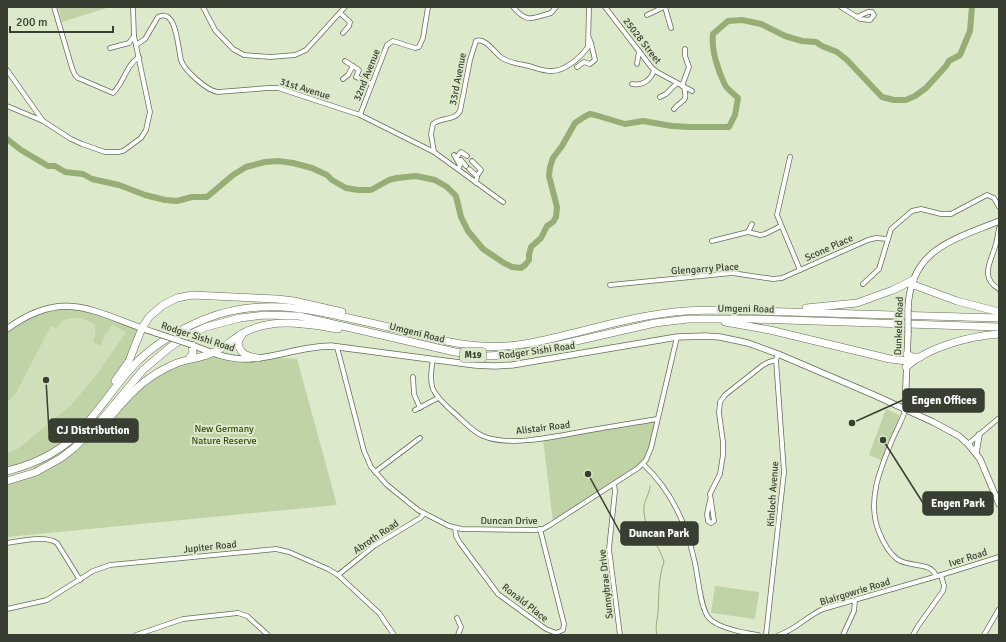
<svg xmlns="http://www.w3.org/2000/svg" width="1006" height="642" font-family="Signika,sans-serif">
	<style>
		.built { fill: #cfdfba }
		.green { fill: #c0d3a6 }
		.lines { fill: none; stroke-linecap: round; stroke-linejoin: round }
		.stream { stroke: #96ad75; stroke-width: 1 }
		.river { stroke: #96ad75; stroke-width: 6 }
		.street-casing { stroke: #646f54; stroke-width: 5.5 }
		.secondary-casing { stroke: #646f54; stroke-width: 7 }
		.highway-casing { stroke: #646f54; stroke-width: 8 }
		.street { stroke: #fff; stroke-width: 4 }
		.secondary { stroke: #fff; stroke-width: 5.5 }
		.highway { stroke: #fff; stroke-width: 7 }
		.secondary-bridge-casing { stroke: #646f54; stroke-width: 7; stroke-linecap: butt }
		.secondary-bridge { stroke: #fff; stroke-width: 5.5 }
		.labels { text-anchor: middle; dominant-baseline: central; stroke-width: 4; stroke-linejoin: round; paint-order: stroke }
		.shield { fill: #dce9cb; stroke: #6a7160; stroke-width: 1 }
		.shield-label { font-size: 9px; font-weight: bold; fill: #393e32 }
		.street-label { font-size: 10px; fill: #393e32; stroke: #dce9cb }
		.park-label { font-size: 10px; fill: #384c0e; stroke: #dce9cb }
		.leader { fill: none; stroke: #393e32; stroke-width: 1.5 }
		.callout-dot { fill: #393e32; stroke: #dce9cb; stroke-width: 1.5 }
		.callout { fill: #393e32; stroke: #393e32; stroke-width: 1.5 }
		.callout-label { font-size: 11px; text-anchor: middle; font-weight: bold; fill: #fff }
	</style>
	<rect width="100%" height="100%" fill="#dce9cb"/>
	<!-- built -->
	<polygon class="built" points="72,317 83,318 93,324 95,327 93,342 102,342 106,331 108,332 112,325 126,332 97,374 71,405 19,448 7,453 7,403 16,393 51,326 59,324"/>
	<!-- green -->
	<g class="green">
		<polygon points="58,7 110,7 62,22"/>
		<path d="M75 306 141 328 122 371 89 417 58 448 7 471V453L19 448 71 405 97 374 126 332 112 325 108 332H106L100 346 93 342C94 338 96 331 95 327 94 323 90 322 88 321 78 315 62 317 57 328L51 326 16 393 7 403V330L36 313Z"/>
		<polygon points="213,353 297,359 337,505 7,537 7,479 19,478 125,399 155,374"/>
		<polygon points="886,409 899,415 899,426 883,461 869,455"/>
		<polygon points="657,419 649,454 643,464 553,523 543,438"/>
		<polygon points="715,586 759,592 755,619 711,613"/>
	</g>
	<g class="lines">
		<!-- stream -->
		<path class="stream" d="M650 486C650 493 645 499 644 506 642 527 659 544 664 562 658 579 659 596 658 613 657 621 655 627 657 635"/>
		<!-- river -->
		<path class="river" d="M7 139 21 150 48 166H55L65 172 83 174 92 179 119 185 145 195 165 200 177 201 192 197H207L233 175 246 167 265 162 278 161 293 163 312 168 327 175 332 180 346 188 358 190H371L389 180 397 178 416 176 435 180 447 187 456 196 461 217 468 231 483 249 504 263 512 267 521 268 525 265 529 260V255L531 247 541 238 547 226 553 222 556 217 557 207 549 176 550 167 553 158 562 146 575 123 584 117 590 114 595 115 625 124 643 121 672 126 690 127H729L735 115 738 98C734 94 728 90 725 85 718 71 711 49 713 34L728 21 742 20 761 24 785 36 802 41 816 42 822 46 837 52 847 60 882 97 894 100H906L915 96 926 88 946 66 949 61 960 55 970 31 972 7"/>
		<!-- street casing -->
		<g class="street-casing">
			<g id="street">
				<path d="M54 7 72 68 75 75 78 78 113 93C124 83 126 65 139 57"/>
				<polyline points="203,7 215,30 233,49 244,55 270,57 295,55 306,50 345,7"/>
				<path d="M513 7C528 24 531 18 551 13L556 7"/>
				<polyline points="605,7 652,68 657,72 692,91"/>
				<polyline points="665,7 671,28"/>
				<polyline points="841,7 860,19 870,20 874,15 872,12 868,12 857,17"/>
				<polyline points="340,13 350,22 349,26 343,33"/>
				<polyline points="647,15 664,7"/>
				<path d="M136 45 145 39 158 17C177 7 178 50 181 60 184 70 207 91 218 92L268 88H278L360 115 434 152 503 202"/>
				<polyline points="110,48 129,43 134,36"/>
				<polyline points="345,61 359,70 356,77 372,84"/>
				<polyline points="637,64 639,51"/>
				<polyline points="577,67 584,62 590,64 595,60 591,43 589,38"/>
				<polyline points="7,70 43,121"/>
				<polyline points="343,79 348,75 353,66"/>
				<path d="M632 84C643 86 651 80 654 70"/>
				<polyline points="682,86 689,67 685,56 685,49"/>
				<polyline points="660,97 666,94 677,83"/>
				<polyline points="7,106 43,121 71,139 82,144 105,152 118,152 123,151 141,138 146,130 150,112 134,36 133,7"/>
				<path d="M674 109C683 98 688 104 684 87"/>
				<polyline points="360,115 387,45 393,41 415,48 419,47 423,38 428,7"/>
				<path d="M434 152 431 134 433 124C441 117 455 121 460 111L470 60 476 41C485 37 495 53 502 58 510 63 520 64 529 66 536 68 543 71 550 71 564 72 580 58 588 47L589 7"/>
				<polyline points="454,155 460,165 458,169"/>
				<polyline points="790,157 777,215 800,270 868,240 876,238 888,239"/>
				<polyline points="456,158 461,152 467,156"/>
				<polyline points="458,160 461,160 466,166"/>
				<polyline points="472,161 481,170 477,176 476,183"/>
				<polyline points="469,169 477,176"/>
				<path d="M999 228C998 234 997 241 995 247 990 263 980 278 999 289"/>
				<polyline points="748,232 752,224"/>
				<polyline points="712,241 748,232 760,235 765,234 781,226"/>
				<polyline points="863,284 879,269 891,229 912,211 921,209 941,214 951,214 987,195 994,198 999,207"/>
				<polyline points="610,285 732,273 773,279 782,278 800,270"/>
				<polyline points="337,347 364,451 371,467 387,485 418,510 449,526 462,529 535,530 543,529 550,525 638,468 646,460 651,448 677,337"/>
				<path d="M433 359C428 387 431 392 452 411 462 419 471 431 483 436 511 448 561 435 591 430 613 426 635 423 657 419"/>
				<polyline points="413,377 414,394 420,408"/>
				<polyline points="415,410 438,398"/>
				<path d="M905 410C903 419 897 429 893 438 881 467 866 500 879 532 883 542 888 552 897 559 909 568 931 561 936 576"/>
				<polyline points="968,444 999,418"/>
				<path d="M643 464C670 489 686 523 694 559 698 573 700 609 709 618 718 628 745 633 758 635"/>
				<polyline points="375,472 420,438"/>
				<polyline points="614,484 615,491 609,549 620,635"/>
				<polyline points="710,500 707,514 708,521 711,523 714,521 710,494 720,474 723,455 723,442 719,413 720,402 725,395 763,365 769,362 776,360"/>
				<polyline points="455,528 456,536 460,543 498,594 546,629 556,633 563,630 564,624 540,529"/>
				<path d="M7 543C21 541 46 535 57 543L80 580"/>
				<polyline points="338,575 374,546 420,518 424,514"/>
				<polyline points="7,609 47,600 93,571 110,565 276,549 289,552 328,569 338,575 379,613 394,635"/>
				<polyline points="457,618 461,627 458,635"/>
				<polyline points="136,635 183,619 238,613 247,616 268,635"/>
				<polyline points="766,635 784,472 776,360 778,354"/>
				<path d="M779 635C795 630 807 616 823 609L941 575 999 557"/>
				<polyline points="843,635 854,611 855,600"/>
				<polyline points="913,635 918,626 943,591 944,586 941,575"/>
				<polyline points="984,635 999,609"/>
			</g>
		</g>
		<!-- secondary casing -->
		<g class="secondary-casing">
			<g id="secondary">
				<path d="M908 309C910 249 953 240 999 221"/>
				<path d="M7 329C66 286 96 314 156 333"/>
				<path d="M192 345C210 352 228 360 248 359 276 358 302 346 331 346L475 365 495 366 512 365 677 337 706 336 720 337 748 343 778 354 874 395 933 422 959 436 968 444 980 459 999 504"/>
				<polyline points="905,410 908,333"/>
				<polyline points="976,453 979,435"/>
			</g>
		</g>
		<!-- highway casing -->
		<g class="highway-casing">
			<g id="highway">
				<polyline points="911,284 957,301 999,312"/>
				<polyline points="806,308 857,303 893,290 913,280"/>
				<polyline points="725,322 770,330 890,359 907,361"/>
				<path d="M242 335 238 342C239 354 248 357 258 358"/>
				<polyline points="907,354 912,357 920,357"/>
				<polyline points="189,359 193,353 192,345"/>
				<path d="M906 367C928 347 970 336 999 334"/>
				<polyline points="115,381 129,361 142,328 149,317 163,305 177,298 192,295 277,299 294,301 342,312"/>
				<path d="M101 427C126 400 140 378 177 363 188 359 201 358 212 353 223 349 233 339 243 333 274 317 306 324 338 329"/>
				<path d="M7 471C31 465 55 454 73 438 98 414 115 384 139 360 158 342 181 329 205 319 253 300 296 306 344 317 367 322 390 327 413 333 436 339 459 345 482 346 517 349 553 338 586 330 613 323 640 316 667 313 685 310 704 310 722 310L999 318"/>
				<polyline points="7,481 36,472 61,458 74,448 97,425 143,370 169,348 187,336 206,327 240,318 265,315 299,316 455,352 486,356 505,355 528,352 655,323 688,319 751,319 999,327"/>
			</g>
		</g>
		<!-- street -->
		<use href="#street" class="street"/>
		<!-- secondary -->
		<use href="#secondary" class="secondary"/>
		<!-- highway -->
		<use href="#highway" class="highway"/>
		<!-- secondary-bridge casing -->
		<g class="secondary-bridge-casing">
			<g id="secondary-bridge">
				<polyline points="156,333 192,345"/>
				<polyline points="908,333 908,309"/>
			</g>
		</g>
		<!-- secondary-bridge -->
		<use href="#secondary-bridge" class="secondary-bridge"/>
	</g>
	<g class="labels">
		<!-- shield labels -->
		<rect class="shield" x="460" y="348" width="26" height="14" rx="3"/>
		<g class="shield-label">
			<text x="473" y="355">M19</text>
		</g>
		<!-- street labels -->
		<g class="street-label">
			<text transform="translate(642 41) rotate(52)">25028 Street</text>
			<text transform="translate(367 75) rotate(-68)">32nd Avenue</text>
			<text transform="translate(458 79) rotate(-79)">33rd Avenue</text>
			<text transform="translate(305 89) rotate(17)">31st Avenue</text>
			<text transform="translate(829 248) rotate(-24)">Scone Place</text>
			<text transform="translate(705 269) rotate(-4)">Glengarry Place</text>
			<text transform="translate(746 309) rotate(1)">Umgeni Road</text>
			<text transform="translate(899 326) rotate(-88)">Dunkeld Road</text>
			<text transform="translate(417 333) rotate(14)">Umgeni Road</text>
			<text transform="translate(198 337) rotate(18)">Rodger Sishi Road</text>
			<text transform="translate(537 351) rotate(-8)">Rodger Sishi Road</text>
			<text transform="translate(543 428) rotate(-7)">Alistair Road</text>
			<text transform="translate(773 494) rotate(-86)">Kinloch Avenue</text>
			<text x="509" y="521">Duncan Drive</text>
			<text transform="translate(376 537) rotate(-34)">Abroth Road</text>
			<text transform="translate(210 547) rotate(-6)">Jupiter Road</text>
			<text transform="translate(968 558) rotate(-18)">Iver Road</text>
			<text transform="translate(606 584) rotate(-96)">Sunnybrae Drive</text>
			<text transform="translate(855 592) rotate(-17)">Blairgowrie Road</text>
			<text transform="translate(525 603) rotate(38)">Ronald Place</text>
		</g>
		<!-- park labels -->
		<g class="park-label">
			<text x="224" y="429">New Germany<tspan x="224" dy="12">Nature Reserve</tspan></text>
		</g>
	</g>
	<!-- callouts -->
	<path class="leader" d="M852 423L903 400M46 380L49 431M883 440L923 503M588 474L621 534"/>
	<g class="callout-dot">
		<circle cx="852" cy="423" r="4"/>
		<circle cx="46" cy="380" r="4"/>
		<circle cx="883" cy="440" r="4"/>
		<circle cx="588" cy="474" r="4"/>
	</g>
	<g class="callout">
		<rect x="903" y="389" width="81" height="23" rx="4"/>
		<rect x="49" y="419" width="89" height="23" rx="4"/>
		<rect x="923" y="492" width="70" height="23" rx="4"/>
		<rect x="621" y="522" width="77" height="23" rx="4"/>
	</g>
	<g class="callout-label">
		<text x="944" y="404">Engen Offices</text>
		<text x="93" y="434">CJ Distribution</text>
		<text x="958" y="507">Engen Park</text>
		<text x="659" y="537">Duncan Park</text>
	</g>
	<!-- border -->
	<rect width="1006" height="642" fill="none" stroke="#393e32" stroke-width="16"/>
	<!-- scale -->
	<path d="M10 26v6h103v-6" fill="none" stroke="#393e32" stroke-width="2"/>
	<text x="16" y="26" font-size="12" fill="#393e32" stroke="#dce9cb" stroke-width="3" paint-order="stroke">200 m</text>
</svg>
